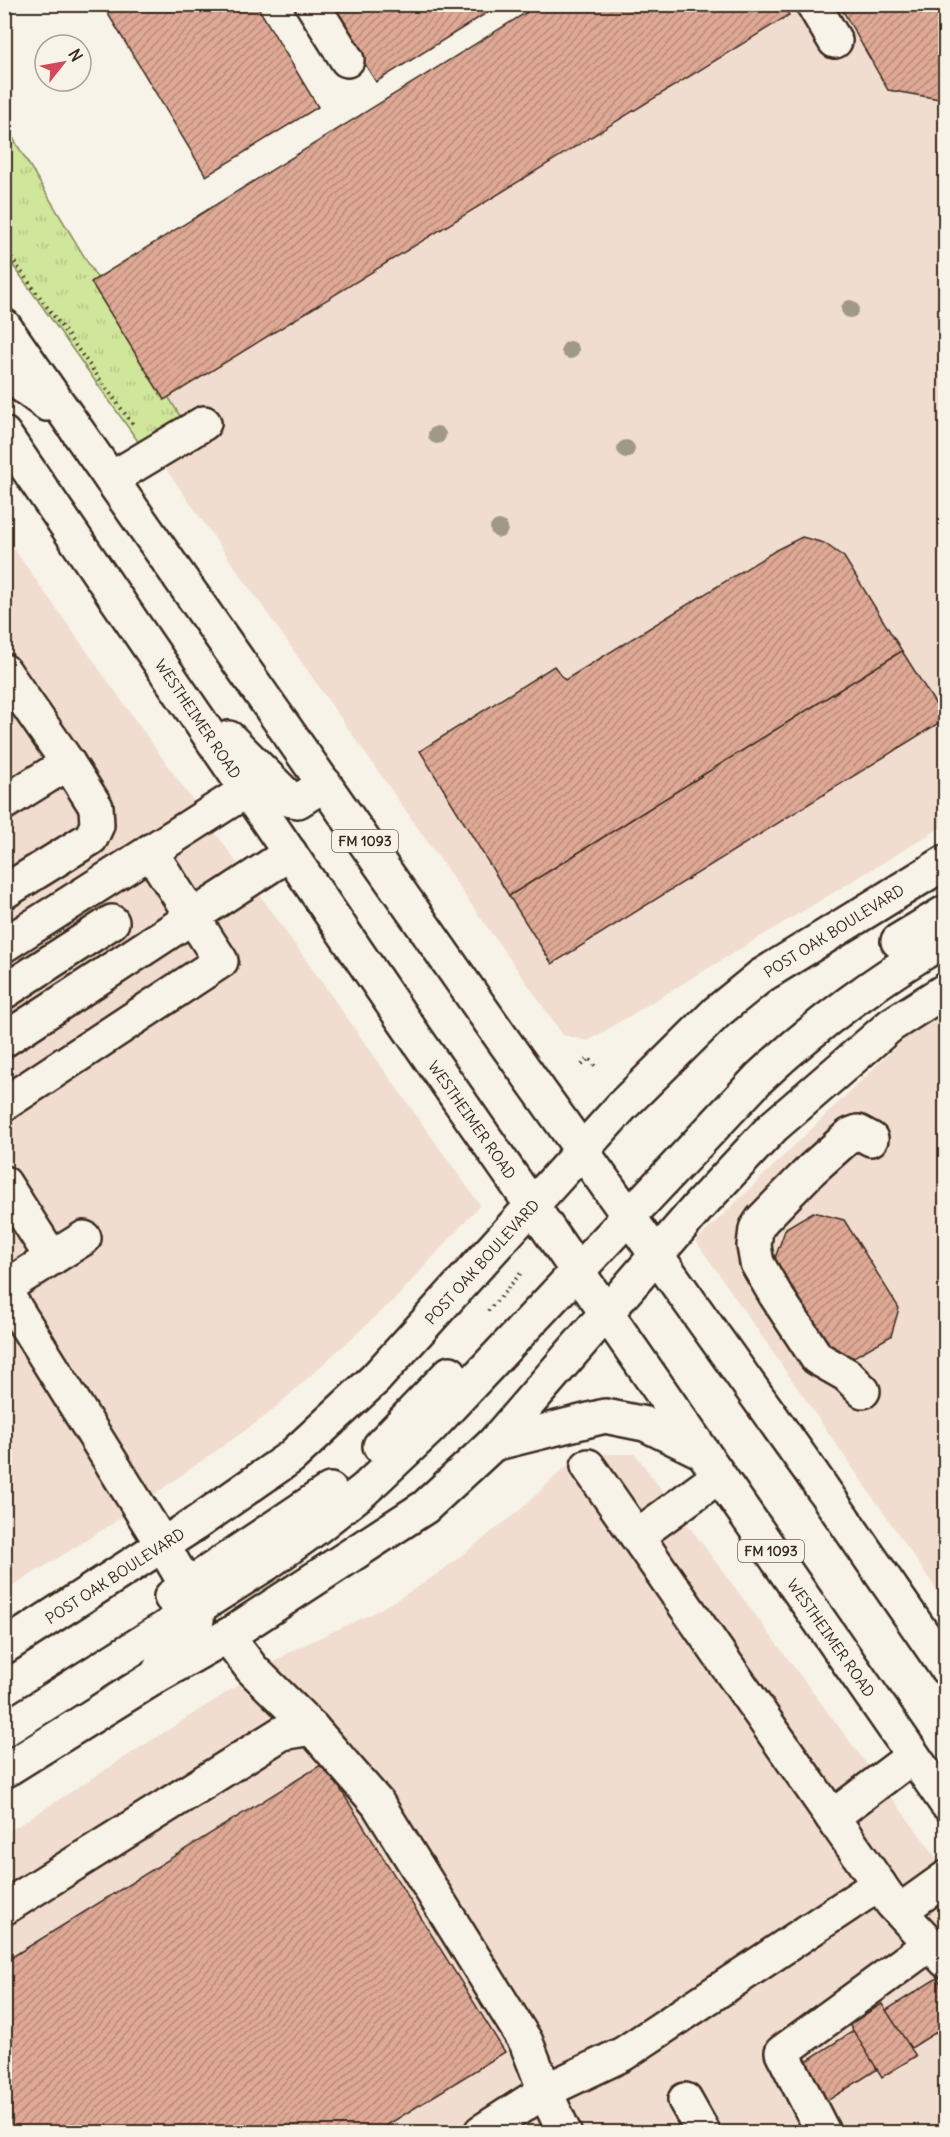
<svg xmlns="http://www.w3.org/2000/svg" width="950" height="2137" font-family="Delius,sans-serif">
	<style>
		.built { fill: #f0ddcf }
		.grass { fill: url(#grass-tufts); stroke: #86885c; stroke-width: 1.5 }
		.building { fill: url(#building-hatch); stroke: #3b2a1e; stroke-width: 1.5 }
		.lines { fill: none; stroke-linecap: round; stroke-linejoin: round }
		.minor-casing { stroke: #3b2a1e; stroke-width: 38 }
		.major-casing { stroke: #3b2a1e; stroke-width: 38 }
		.path { stroke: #3b2a1e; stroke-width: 4; stroke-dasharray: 1.5 4.5; stroke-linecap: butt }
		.minor { stroke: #f7f3e8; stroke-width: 33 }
		.major { stroke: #f7f3e8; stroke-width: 33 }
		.tree { fill: #a09987 }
		.labels { text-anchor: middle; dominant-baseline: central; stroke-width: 5; stroke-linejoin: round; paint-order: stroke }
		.shield { fill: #f7f3e8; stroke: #73665b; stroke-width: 1.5 }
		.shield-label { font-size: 14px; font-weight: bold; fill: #3b2a1e }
		.street-label { font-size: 15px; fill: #3b2a1e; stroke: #f7f3e8 }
	</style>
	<defs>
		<pattern id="grass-tufts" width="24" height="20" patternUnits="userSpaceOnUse" patternTransform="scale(1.5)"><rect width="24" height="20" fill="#d0e69b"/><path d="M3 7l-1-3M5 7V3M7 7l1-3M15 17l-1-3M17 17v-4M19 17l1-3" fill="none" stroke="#b4c585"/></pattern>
		<pattern id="building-hatch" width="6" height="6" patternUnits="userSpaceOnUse" patternTransform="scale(1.5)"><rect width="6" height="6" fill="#dfa996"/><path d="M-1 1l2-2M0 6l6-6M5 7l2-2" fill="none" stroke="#b68a7a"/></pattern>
	</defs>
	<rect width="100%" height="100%" fill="#f7f3e8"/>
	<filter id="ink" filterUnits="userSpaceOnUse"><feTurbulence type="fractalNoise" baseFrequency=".0167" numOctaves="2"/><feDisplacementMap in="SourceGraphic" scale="12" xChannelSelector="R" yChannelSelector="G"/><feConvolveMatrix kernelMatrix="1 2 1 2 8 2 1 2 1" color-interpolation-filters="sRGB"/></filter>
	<g filter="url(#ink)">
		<!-- built -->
		<g class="built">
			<polygon points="543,5 945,5 945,825 588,1041 563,1035 56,312"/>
			<polygon points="4,535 480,1205 397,1297 267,1415 112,1524 5,1591"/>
			<polygon points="945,1012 945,1602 696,1241 905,1038"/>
			<polygon points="579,1454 635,1454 945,1869 945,2132 5,2132 5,1834 293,1650 371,1614 405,1595 439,1573 520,1510"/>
		</g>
		<!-- grass -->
		<polygon class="grass" points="4,123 183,421 142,447 5,254"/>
		<!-- building -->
		<g class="building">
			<polygon points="102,4 256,4 318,107 206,176"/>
			<polygon points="328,4 501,4 376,82"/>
			<polygon points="523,4 783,4 789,15 164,400 91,282 527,12"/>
			<polygon points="839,4 946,4 946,100 888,90"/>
			<polygon points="802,537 824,543 844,557 902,651 509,896 420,751 554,666 565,680 778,549"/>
			<polygon points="902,651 945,719 552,964 509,896"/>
			<polygon points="813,1212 844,1220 899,1308 891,1336 852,1358 821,1346 772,1266 786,1228"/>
			<polygon points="324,1763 505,2052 376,2132 4,2132 4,1962"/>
			<polygon points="937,1978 946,1991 946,2026 827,2101 803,2063"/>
			<polygon points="882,2004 916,2056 882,2077 849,2024"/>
		</g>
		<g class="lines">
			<!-- minor casing -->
			<g class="minor-casing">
				<g id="minor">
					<polyline points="312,4 347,60"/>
					<polyline points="813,4 835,41"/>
					<polyline points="111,479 204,423"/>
					<polyline points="4,671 68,763 4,803"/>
					<polyline points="4,892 91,838 97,825 96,807 68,763"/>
					<polyline points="898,941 946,912"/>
					<polyline points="4,945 247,790"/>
					<polyline points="4,992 112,922"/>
					<polyline points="4,1040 290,853"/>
					<polyline points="4,1104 221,961 150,851"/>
					<polyline points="4,1183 52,1258"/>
					<polyline points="4,1288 84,1238"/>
					<polyline points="4,1290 162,1544"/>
					<polyline points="863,1391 847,1375 817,1358 775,1294 757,1263 754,1246 756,1229 762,1220 812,1169 850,1135 858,1132 871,1139"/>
					<polyline points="380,1446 450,1373"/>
					<polyline points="588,1466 892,1903 946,1961"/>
					<polyline points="637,1536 719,1476"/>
					<polyline points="171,1597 330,1490"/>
					<polyline points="227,1636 252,1669 312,1728 378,1804 526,2042 545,2091 564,2132"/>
					<path d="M4 1730 266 1564 316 1528 364 1490 430 1428 760 1077C820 1021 876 981 946 939"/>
					<polyline points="832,1817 913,1756"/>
					<polyline points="4,1908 282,1733 312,1728"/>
					<polyline points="900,1911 946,1878"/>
					<polyline points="685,2100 703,2132"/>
					<polyline points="481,2132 545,2091 623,2054 879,1884"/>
					<polyline points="823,2132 782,2052 930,1944"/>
				</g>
			</g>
			<!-- major casing -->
			<g class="major-casing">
				<g id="major">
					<polyline points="4,326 501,1037 811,1472 946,1668"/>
					<polyline points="4,372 47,404"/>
					<polyline points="4,434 402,1018 946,1803"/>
					<polyline points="229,738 291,800 298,801 325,784"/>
					<polyline points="493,1444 605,1416 645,1424 700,1451"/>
					<polyline points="4,1647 195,1524 291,1457 375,1379 623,1105 717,1012 761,976 946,862"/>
					<path d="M156 1676C163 1664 169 1650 178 1639 183 1632 194 1630 197 1620 201 1604 170 1559 162 1544"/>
					<polyline points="4,1771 155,1677 227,1636 425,1507 493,1444 698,1207 773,1127 891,1025 946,990"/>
				</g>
			</g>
			<!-- path -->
			<g class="path">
				<polyline points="4,248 134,426"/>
				<polyline points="582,1065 589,1058 596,1068"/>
				<polyline points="488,1311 521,1273"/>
			</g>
			<!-- minor -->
			<use href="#minor" class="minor"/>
			<!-- major -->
			<use href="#major" class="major"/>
		</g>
		<!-- trees -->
		<g class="tree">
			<circle cx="850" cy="309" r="9"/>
			<circle cx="570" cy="350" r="9"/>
			<circle cx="437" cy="435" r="9"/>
			<circle cx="626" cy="449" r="9"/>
			<circle cx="499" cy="529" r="9"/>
		</g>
	</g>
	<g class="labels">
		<!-- shield labels -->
		<g class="shield">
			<rect x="332" y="830" width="66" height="22" rx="4.5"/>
			<rect x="738" y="1540" width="66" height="22" rx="4.5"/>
		</g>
		<g class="shield-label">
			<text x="365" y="841">FM 1093</text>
			<text x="771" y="1551">FM 1093</text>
		</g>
		<!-- street labels -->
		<g class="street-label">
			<text transform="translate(198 719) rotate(56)">WESTHEIMER ROAD</text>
			<text transform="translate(834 931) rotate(-32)">POST OAK BOULEVARD</text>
			<text transform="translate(472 1120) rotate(55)">WESTHEIMER ROAD</text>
			<text transform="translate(482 1262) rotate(-48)">POST OAK BOULEVARD</text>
			<text transform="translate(115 1576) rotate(-33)">POST OAK BOULEVARD</text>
			<text transform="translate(831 1638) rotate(55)">WESTHEIMER ROAD</text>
		</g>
	</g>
	<!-- margin -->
	<rect width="950" height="2137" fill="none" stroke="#f7f3e8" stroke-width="24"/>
	<rect x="12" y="12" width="926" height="2113" fill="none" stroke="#3b2a1e" stroke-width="2" filter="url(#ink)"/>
	<!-- north arrow -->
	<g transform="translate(63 63) rotate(59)"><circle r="28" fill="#f7f3e8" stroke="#aca397" stroke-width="1.5"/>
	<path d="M0-4.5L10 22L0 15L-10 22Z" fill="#d1495b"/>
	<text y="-9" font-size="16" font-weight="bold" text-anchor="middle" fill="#3b2a1e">N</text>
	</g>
</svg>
